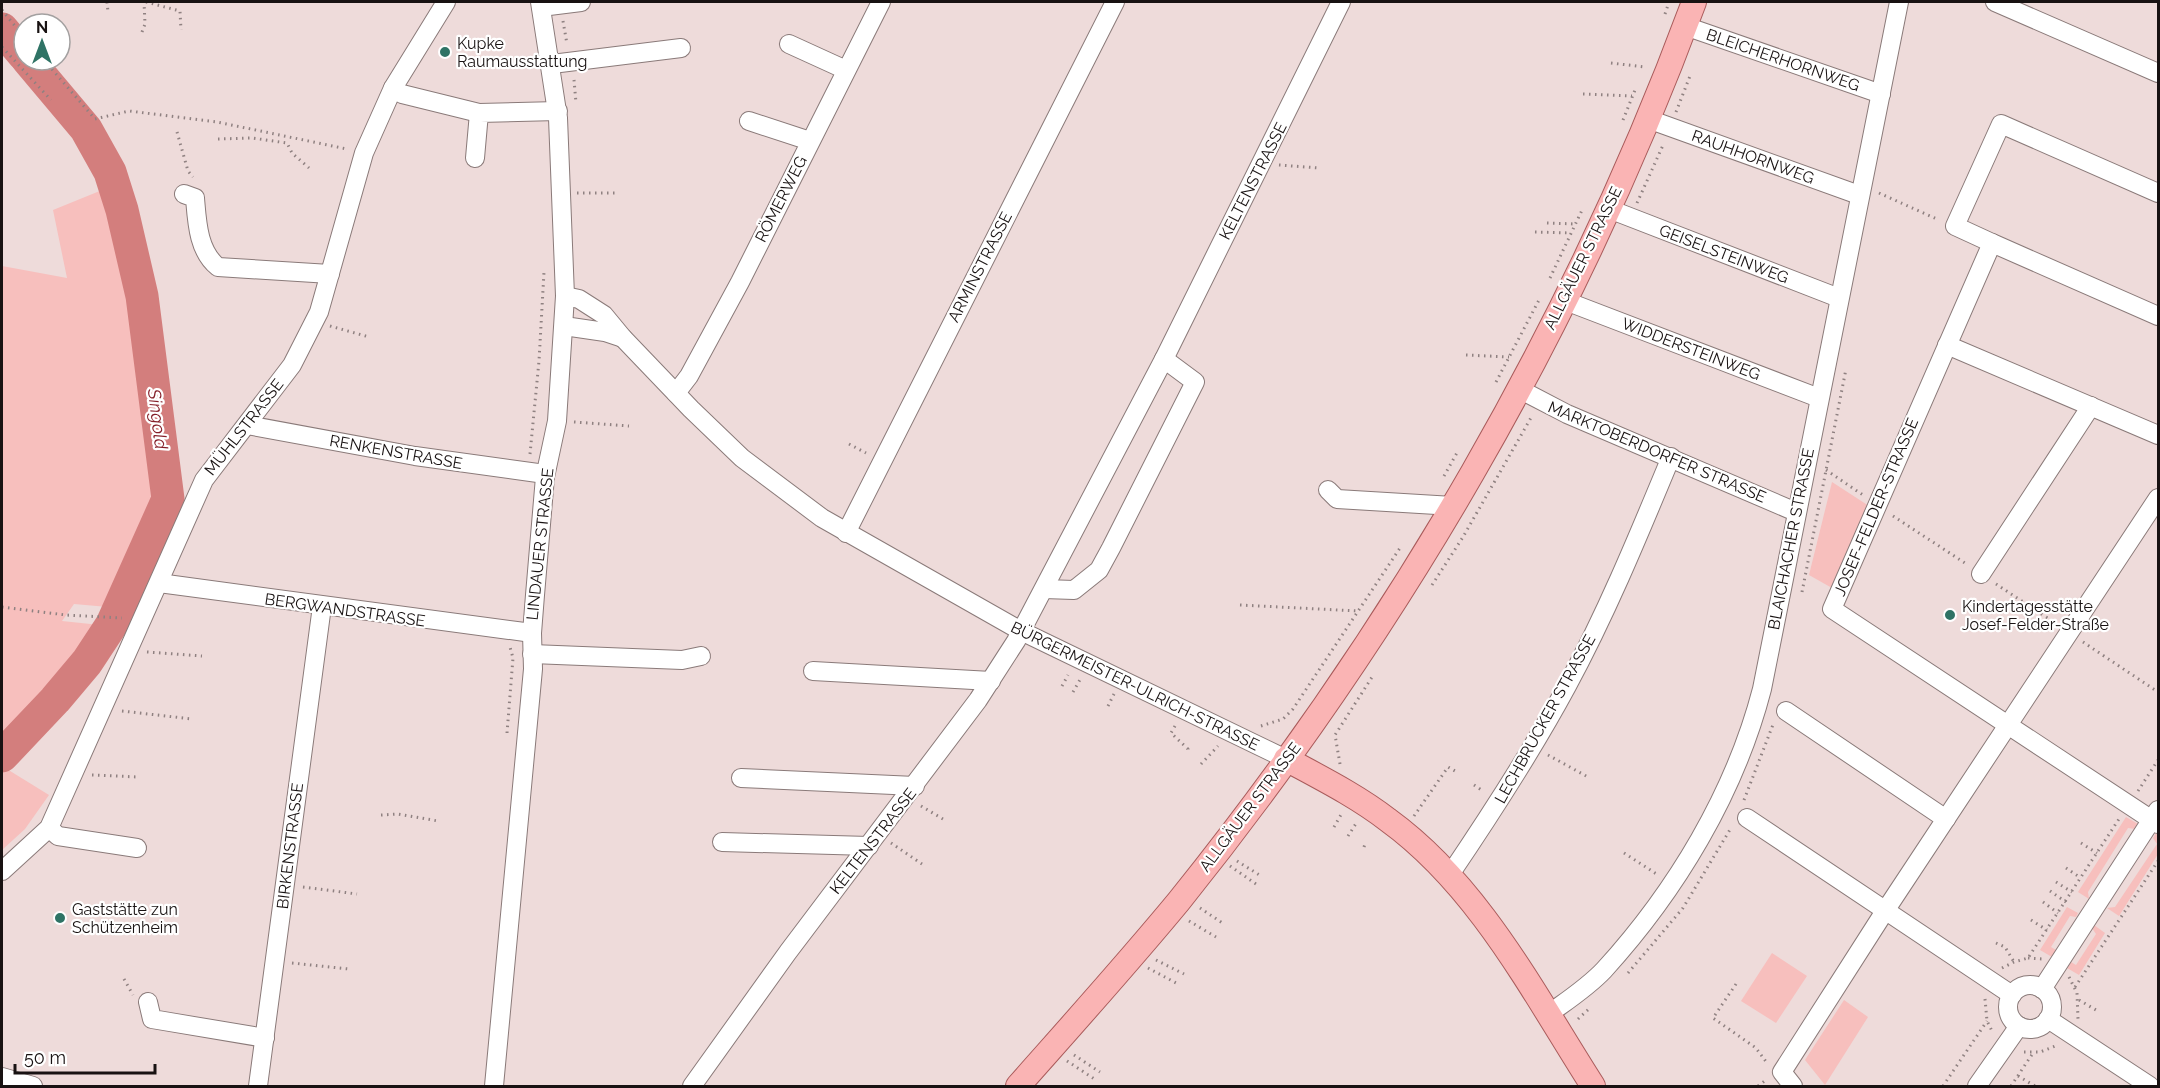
<svg xmlns="http://www.w3.org/2000/svg" width="2160" height="1088" font-family="Raleway,sans-serif">
	<style>
		.green { fill: #f7bfbd }
		.lines { fill: none; stroke-linecap: round; stroke-linejoin: round }
		.river { stroke: #d37e7d; stroke-width: 33 }
		.minor-casing { stroke: #8a7a79; stroke-width: 20 }
		.major-casing { stroke: #a95b5b; stroke-width: 26 }
		.path { stroke: #8f8181; stroke-width: 3; stroke-dasharray: 1.5 4.5; stroke-linecap: butt }
		.minor { stroke: #fff; stroke-width: 18 }
		.major { stroke: #fab4b4; stroke-width: 24 }
		.poi-dot { fill: #2f7365; stroke: #fff; stroke-width: 2 }
		.labels { text-anchor: middle; dominant-baseline: central; stroke-width: 4.5; stroke-linejoin: round; paint-order: stroke }
		.poi-label { font-size: 16px; fill: #181212; stroke: #fff; text-anchor: start }
		.street-label { font-size: 16px; fill: #181212; stroke: #fff }
		.water-label { font-size: 18px; font-style: italic; fill: #841e28; stroke: #fff }
	</style>
	<rect width="100%" height="100%" fill="#eedbda"/>
	<!-- green -->
	<g class="green">
		<polygon points="112,186 157,438 155,495 108,607 74,604 62,621 100,625 72,674 2,745 2,266 67,278 53,210"/>
		<polygon points="1832,482 1869,506 1832,588 1809,575"/>
		<polygon points="2,766 49,795 25,829 2,850"/>
		<polygon points="2126,817 2138,824 2135,829 2128,828 2088,892 2089,899 2078,892"/>
		<polygon points="2156,833 2158,835 2158,854 2119,916 2107,908 2115,907 2157,844 2153,838"/>
		<polygon points="2067,907 2078,913 2076,917 2070,916 2051,947 2056,950 2052,957 2040,950"/>
		<polygon points="2094,925 2105,933 2079,975 2067,968 2071,962 2076,965 2096,934 2092,928"/>
		<polygon points="1772,953 1807,976 1776,1023 1741,1001"/>
		<polygon points="1844,1000 1868,1017 1825,1085 1805,1060"/>
	</g>
	<g class="lines">
		<!-- river -->
		<g class="river">
			<polyline points="2,29 24,55"/>
			<polyline points="2,756 55,700 87,662 112,624 168,499 142,296 122,210 110,172 86,129 28,60"/>
		</g>
		<!-- minor casing -->
		<g class="minor-casing">
			<g id="minor">
				<polyline points="1995,2 2158,73"/>
				<polyline points="541,7 581,2"/>
				<polyline points="1685,26 1881,94"/>
				<polyline points="789,44 846,70"/>
				<polyline points="552,64 681,48"/>
				<polyline points="393,88 402,94 479,113"/>
				<polyline points="1648,119 1859,195"/>
				<polyline points="749,121 810,141"/>
				<polyline points="475,158 479,113 558,111"/>
				<path d="M184 194 195 198C197 222 198 251 218 267L330 274"/>
				<polyline points="1609,209 1839,298"/>
				<polyline points="1992,243 1955,226 2001,124 2158,193"/>
				<polyline points="565,296 579,299 604,315 623,338 691,409 742,458 822,518 1021,631 1286,759"/>
				<polyline points="1563,300 1819,398"/>
				<polyline points="2158,316 1992,243 1832,609 2158,824"/>
				<polyline points="564,326 605,332 623,338"/>
				<polyline points="1947,345 2158,435"/>
				<polyline points="1519,389 1567,414 1796,512"/>
				<polyline points="676,393 689,376 740,282 881,2"/>
				<polyline points="247,425 415,456 545,474"/>
				<polyline points="1328,490 1337,499 1453,506"/>
				<polyline points="846,533 1115,2"/>
				<polyline points="1981,574 2091,406"/>
				<polyline points="159,583 532,633"/>
				<polyline points="1044,589 1074,590 1099,570 1111,548 1195,382 1164,359"/>
				<polyline points="532,654 682,660 701,656"/>
				<polyline points="813,671 991,681"/>
				<polyline points="1786,711 1946,819"/>
				<polyline points="741,778 915,786"/>
				<polyline points="1747,818 2012,995"/>
				<polyline points="49,828 58,836 137,848"/>
				<polyline points="722,842 869,846"/>
				<polyline points="2,871 49,828 204,480 292,365 319,312 364,153 393,88 446,2"/>
				<path d="M1449 876C1491 814 1532 751 1567 686 1607 612 1639 534 1671 457"/>
				<circle cx="2030" cy="1007" r="22"/>
				<polyline points="2042,989 2158,810"/>
				<polyline points="148,1002 152,1019 265,1038"/>
				<path d="M1550 1013C1568 1000 1588 987 1604 970 1676 891 1735 793 1762 689L1899 2"/>
				<polyline points="2048,1019 2150,1086"/>
				<polyline points="2,1077 33,1086"/>
				<polyline points="258,1086 322,606"/>
				<polyline points="494,1086 533,669 532,633 535,595 545,477 557,421 565,296 558,118 540,2"/>
				<polyline points="692,1086 788,952 978,700 1016,641 1164,359 1341,2"/>
				<polyline points="1793,1086 1782,1072 1885,911 2158,498"/>
				<polyline points="1977,1086 2019,1026"/>
			</g>
		</g>
		<!-- major casing -->
		<g class="major-casing">
			<g id="major">
				<path d="M1286 759C1321 778 1357 796 1388 820 1479 886 1534 994 1593 1086"/>
				<path d="M1018 1086C1072 1025 1127 964 1179 901 1396 631 1574 327 1694 2"/>
			</g>
		</g>
		<!-- path -->
		<g class="path">
			<polyline points="107,2 108,12"/>
			<polyline points="146,2 180,11 181,30"/>
			<polyline points="2,10 24,37"/>
			<polyline points="1665,14 1669,2"/>
			<polyline points="563,21 567,44"/>
			<polyline points="142,32 145,24 144,2"/>
			<polyline points="2,47 51,100"/>
			<polyline points="44,60 95,119 129,111 217,122 347,149"/>
			<polyline points="1611,63 1645,67"/>
			<polyline points="574,80 576,103"/>
			<polyline points="1583,94 1632,96"/>
			<polyline points="1676,112 1690,76"/>
			<polyline points="1623,120 1635,90"/>
			<polyline points="177,132 188,171 193,177"/>
			<polyline points="218,139 252,138 287,143 292,153 309,168"/>
			<polyline points="1279,165 1319,168"/>
			<polyline points="577,193 618,193"/>
			<polyline points="1879,193 1939,220"/>
			<polyline points="1637,203 1664,143"/>
			<polyline points="1547,223 1576,224"/>
			<polyline points="1535,232 1571,233"/>
			<polyline points="1550,278 1583,208"/>
			<polyline points="330,326 369,337"/>
			<polyline points="1466,355 1509,357"/>
			<polyline points="1496,382 1539,300"/>
			<polyline points="574,422 629,426"/>
			<polyline points="849,444 866,453"/>
			<polyline points="530,454 539,361 544,272"/>
			<polyline points="1826,470 1863,495"/>
			<polyline points="1444,476 1458,451"/>
			<polyline points="1893,516 1968,565"/>
			<polyline points="1996,584 2055,623"/>
			<polyline points="1432,585 1463,537 1532,416"/>
			<polyline points="1802,592 1846,369"/>
			<polyline points="1240,605 1358,611"/>
			<polyline points="2,607 66,615 122,618"/>
			<polyline points="2083,642 2158,692"/>
			<polyline points="147,652 202,656"/>
			<polyline points="1062,686 1068,675"/>
			<polyline points="1073,692 1081,678"/>
			<polyline points="1108,706 1114,694"/>
			<polyline points="122,711 192,719"/>
			<polyline points="1175,726 1171,733 1188,749 1187,751"/>
			<polyline points="1261,726 1283,719 1293,709 1400,548"/>
			<polyline points="507,733 513,658 510,647"/>
			<polyline points="1548,755 1588,777"/>
			<polyline points="1201,764 1218,746"/>
			<polyline points="1340,764 1335,735 1374,674"/>
			<polyline points="92,775 138,777"/>
			<polyline points="1474,785 1483,791"/>
			<polyline points="2138,791 2158,760"/>
			<polyline points="1744,800 1774,722"/>
			<polyline points="921,806 943,819"/>
			<polyline points="381,815 398,814 438,821"/>
			<polyline points="1414,816 1448,767 1455,771"/>
			<polyline points="1334,827 1342,813"/>
			<polyline points="1348,836 1357,822"/>
			<polyline points="891,843 922,864"/>
			<polyline points="2081,843 2097,853"/>
			<polyline points="1364,847 1365,844"/>
			<polyline points="1624,853 1658,875"/>
			<polyline points="1237,861 1261,876"/>
			<polyline points="1230,866 1256,884"/>
			<polyline points="2066,868 2081,878"/>
			<polyline points="2056,882 2072,892"/>
			<polyline points="303,887 357,894"/>
			<polyline points="2050,891 2066,902"/>
			<polyline points="2043,902 2058,913"/>
			<polyline points="1200,908 1224,924"/>
			<polyline points="2031,920 2047,930"/>
			<polyline points="1189,921 1216,937"/>
			<polyline points="1996,943 2005,947 2014,962"/>
			<polyline points="2028,958 2042,959"/>
			<polyline points="1156,960 1184,974"/>
			<polyline points="292,963 349,969"/>
			<polyline points="1148,968 1178,984"/>
			<polyline points="2002,968 2014,962 2028,958 2119,819"/>
			<polyline points="1628,973 1683,908 1731,828"/>
			<polyline points="2069,977 2077,993 2078,1019"/>
			<polyline points="124,979 133,995"/>
			<polyline points="1736,984 1713,1018 1756,1048 1767,1063"/>
			<polyline points="2075,987 2158,861"/>
			<polyline points="1985,999 1987,1021 1993,1033"/>
			<polyline points="2079,1000 2096,1010"/>
			<polyline points="1578,1019 1590,1008"/>
			<polyline points="2024,1052 2040,1052 2058,1045"/>
			<polyline points="1074,1055 1100,1072"/>
			<polyline points="1067,1061 1096,1080"/>
			<polyline points="2018,1076 2035,1086"/>
			<polyline points="1758,1086 1766,1080"/>
			<polyline points="1943,1086 1987,1021"/>
			<polyline points="2011,1086 2033,1053"/>
		</g>
		<!-- minor -->
		<use href="#minor" class="minor"/>
		<!-- major -->
		<use href="#major" class="major"/>
	</g>
	<!-- markers -->
	<g class="poi-dot">
		<circle cx="445" cy="52" r="6"/>
		<circle cx="1950" cy="615" r="6"/>
		<circle cx="60" cy="918" r="6"/>
	</g>
	<g class="labels">
		<!-- poi labels -->
		<g class="poi-label">
			<text x="457" y="43">Kupke<tspan x="457" dy="18">Raumausstattung</tspan></text>
			<text x="1962" y="606">Kindertagesstätte<tspan x="1962" dy="18">Josef-Felder-Straße</tspan></text>
			<text x="72" y="909">Gaststätte zun<tspan x="72" dy="18">Schützenheim</tspan></text>
		</g>
		<!-- street labels -->
		<g class="street-label">
			<text transform="translate(1783 60) rotate(19)">BLEICHERHORNWEG</text>
			<text transform="translate(1753 157) rotate(20)">RAUHHORNWEG</text>
			<text transform="translate(1253 181) rotate(-63)">KELTENSTRASSE</text>
			<text transform="translate(781 199) rotate(-63)">RÖMERWEG</text>
			<text transform="translate(1724 254) rotate(21)">GEISELSTEINWEG</text>
			<text transform="translate(1583 258) rotate(-64)">ALLGÄUER STRASSE</text>
			<text transform="translate(980 267) rotate(-63)">ARMINSTRASSE</text>
			<text transform="translate(1691 349) rotate(21)">WIDDERSTEINWEG</text>
			<text transform="translate(244 427) rotate(-52)">MÜHLSTRASSE</text>
			<text transform="translate(396 452) rotate(10)">RENKENSTRASSE</text>
			<text transform="translate(1657 452) rotate(23)">MARKTOBERDORFER STRASSE</text>
			<text transform="translate(1876 507) rotate(-67)">JOSEF-FELDER-STRASSE</text>
			<text transform="translate(1791 539) rotate(-79)">BLAICHACHER STRASSE</text>
			<text transform="translate(540 544) rotate(-84)">LINDAUER STRASSE</text>
			<text transform="translate(345 610) rotate(8)">BERGWANDSTRASSE</text>
			<text transform="translate(1135 686) rotate(26)">BÜRGERMEISTER-ULRICH-STRASSE</text>
			<text transform="translate(1545 719) rotate(-61)">LECHBRUCKER STRASSE</text>
			<text transform="translate(1250 807) rotate(-53)">ALLGÄUER STRASSE</text>
			<text transform="translate(873 841) rotate(-52)">KELTENSTRASSE</text>
			<text transform="translate(290 846) rotate(-83)">BIRKENSTRASSE</text>
		</g>
		<!-- water labels -->
		<g class="water-label">
			<text transform="translate(158 419) rotate(83)">Singold</text>
		</g>
	</g>
	<!-- border -->
	<rect width="2160" height="1088" fill="none" stroke="#181212" stroke-width="6"/>
	<!-- north arrow -->
	<g transform="translate(42 42)"><circle r="28" fill="#ffffff" stroke="#a3a0a0" stroke-width="1.5"/>
	<path d="M0-4.5L10 22L0 15L-10 22Z" fill="#2f7365"/>
	<text y="-9" font-size="16" font-weight="bold" text-anchor="middle" fill="#181212">N</text>
	</g>
	<!-- scale -->
	<path d="M15 1064v9h140v-9" fill="none" stroke="#181212" stroke-width="3"/>
	<text x="24" y="1064" font-size="18" fill="#181212" stroke="#ffffff" stroke-width="4.5" paint-order="stroke">50 m</text>
</svg>
